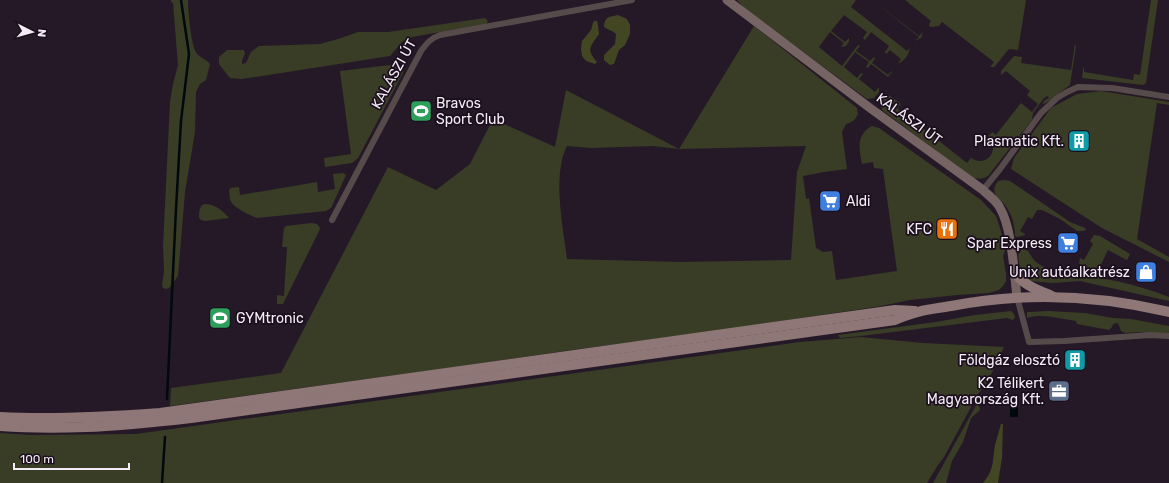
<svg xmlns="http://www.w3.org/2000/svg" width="1169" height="483" font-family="Rubik,sans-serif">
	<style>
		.green { fill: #393d25; fill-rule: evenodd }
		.forest { fill: #424622 }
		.water { fill: #00090e }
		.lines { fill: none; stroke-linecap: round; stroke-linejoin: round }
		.stream { stroke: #00090e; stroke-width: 2.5 }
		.minor { stroke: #564b4a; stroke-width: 6 }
		.secondary { stroke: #756463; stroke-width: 9 }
		.primary { stroke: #8e7776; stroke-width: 10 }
		.labels { text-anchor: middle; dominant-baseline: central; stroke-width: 3.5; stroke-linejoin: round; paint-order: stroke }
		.street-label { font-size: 14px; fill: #f4ebf6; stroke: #1b0f1e }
		.poi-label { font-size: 14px; fill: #f4ebf6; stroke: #1b0f1e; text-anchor: end }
	</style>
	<rect width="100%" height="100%" fill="#251928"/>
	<!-- green -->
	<g class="green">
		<path d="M171 0H188C188 11 191 47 197 54 201 58 206 59 210 64L206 80 200 84 196 92 195 132 185 192 178 276 169 288 166 289 163 288 162 284 164 272 163 246 170 102 173 84 178 65 173 3 171 2Z"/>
		<path d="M737 0H856L851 7 907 51 910 48C909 55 904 61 898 64L901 59 890 50 886 54 885 52 889 46 871 32 865 40 863 38 867 32 844 15 831 31 845 42 849 38V41L846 46 841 47 844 43 830 32 819 47 842 66 858 45 860 46 856 51 870 61 874 57 875 58 872 63 888 75 892 71V72L888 77 871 64 868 68 866 67 869 62 855 52 844 67 857 78 861 73 863 74 859 79 875 92 879 87V92L874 98 867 99 744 8Z"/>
		<polygon points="872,0 919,36 923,32 921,38 915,41 919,37"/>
		<polygon points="905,0 1026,0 1018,50 1010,49 1008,50 996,65 994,67 990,67 994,62 942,22 939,26 930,27 929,24 931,21"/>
		<polygon points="1151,0 1158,0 1146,83 1143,85 1082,78 1083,69 1084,66 1084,72 1133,80 1134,74 1140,75"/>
		<polygon points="485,18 488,21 486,24 412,37 402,42 390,56 242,79 230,78 219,64 219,57 227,50 244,50 245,54 242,60 242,64 246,63 251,52 259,46 320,44 338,39 358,32 388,32"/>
		<path d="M754 26 857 108 858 114C855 120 853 122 846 124L842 132 847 169 824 172 803 176 806 199 809 198 816 248 823 252 832 251 836 280 897 271 883 169 874 168 873 162 862 164C859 148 856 135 872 126L879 128 981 200 996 216 1001 231 1005 251 1003 256 1006 274V281L1003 286 999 290 989 293 957 295 910 300 881 306 709 332 571 350 448 368 170 406 171 388 281 373 388 167 436 190 470 164 493 119 555 147 566 90 679 149ZM567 146 591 148 653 146 679 149 806 146 797 172 791 260 681 262 567 259C563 227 552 175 567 146Z"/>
		<path d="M1075 44 1076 46 1070 85 1046 103 1042 104 1045 100 1049 98 1048 96 1044 98 1033 113 1032 120 988 176C983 179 979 179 973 178L882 110C880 104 882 99 888 95L890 96 901 104 897 108 967 163 971 158C986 168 1001 150 988 137L992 132 996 135 1021 103 1032 112 1038 104 1027 95 1030 91 1006 71 1001 75V71L1014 56 1022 57 1021 63 1071 70Z"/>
		<path d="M398 64C402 65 404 69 403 73L358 158 352 163 325 167 324 158 351 154 340 71Z"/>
		<polygon points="1101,91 1169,102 1169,105 1157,103 1137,239 1169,257 1169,262 1102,228 1011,169 1014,158 1051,108 1077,94"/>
		<path d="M343 173 346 175 331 208 326 211 257 218C251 216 235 208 232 203 229 200 230 195 229 190L231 188 239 187 240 195 317 182 318 192 335 189 333 174Z"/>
		<path d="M1004 180 1010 181 1070 222 1085 228 1086 230 1083 231H1077L1060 219 1042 210H1037L1032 219 1028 217 1020 231 1025 234V235L1017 237 1015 236C1015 226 1013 217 1007 208 1001 198 988 195 998 181Z"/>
		<path d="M204 204C215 204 222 210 229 218L205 221 201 220 199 218C199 212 199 207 204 204Z"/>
		<polygon points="312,223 317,224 320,228 319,231 283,304 277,304 277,295 284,296 287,247 282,247 284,228 286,226"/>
		<path d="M1094 235 1100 236 1130 254 1127 260 1108 250 1098 271C1090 271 1083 271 1079 263L1080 258 1084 260 1093 244 1090 241Z"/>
		<path d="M1024 249C1031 251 1030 257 1035 261 1043 268 1055 272 1064 278L1066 275C1102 276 1135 284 1169 297V301L1080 281 1053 283 1030 281 1024 278 1020 271 1018 255 1021 250Z"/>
		<polygon points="1011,311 1014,314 1015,317 1013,320 1007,318 861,336 840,338 838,335 936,322 975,315"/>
		<path d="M1049 311 1085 313 1113 318 1131 319 1169 326V334L1138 332 1125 333 1121 331 1118 323 1113 324 1112 327 1109 330 1077 324 1076 321C1060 319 1043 313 1027 318V312Z"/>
		<polygon points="861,337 923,343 1004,347 988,381 978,394 944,457 938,465 927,483 0,483 0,433 31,435 136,434 800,342"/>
		<polygon points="978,402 980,410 971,418 963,442 952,461 946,483 933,483"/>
	</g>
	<!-- forest -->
	<g class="forest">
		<path d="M618 15 627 19 630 25V34L625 45 619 50 614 64 610 65 604 60V55L615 44 616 34C612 30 608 30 604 27 605 16 609 17 618 15Z"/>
		<path d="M594 21H597L598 25 599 34C590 47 586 49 597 62L595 64 586 61 582 56 581 49 582 41 591 30 593 23Z"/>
		<path d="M1001 424H1003L1002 458 998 483H983C995 468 992 462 995 445 997 438 999 431 1001 424Z"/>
	</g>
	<!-- water -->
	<rect class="water" x="1010" y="399" width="8" height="18"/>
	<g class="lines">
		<!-- stream -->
		<g class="stream">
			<polyline points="167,399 176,209 181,121 189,54 181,0"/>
			<polyline points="162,483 165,437"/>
		</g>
		<!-- minor -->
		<g class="minor">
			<polyline points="983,190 1000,169 1041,113 1057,98 1067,92 1078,87 1112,88 1169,97"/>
			<path d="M332 220 421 51C427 43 431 38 440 35L632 0"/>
			<polyline points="1017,297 1029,342 1064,341 1150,335 1169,336"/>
		</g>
		<!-- secondary -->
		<path class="secondary" d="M727 0 870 108 983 190C989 196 997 201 1000 208 1012 228 1014 273 1017 297"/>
		<!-- primary -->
		<g class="primary">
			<path d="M1014 271C1022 285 1038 290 1052 296"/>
			<path d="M0 417C54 420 106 417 160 413L895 310 915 311"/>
			<path d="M0 426C29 428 58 428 86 427 121 426 156 422 191 418L895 320C902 317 910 314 918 312 928 309 940 308 951 306 1023 292 1098 295 1169 312"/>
		</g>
	</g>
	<!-- icons -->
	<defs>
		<g id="stadium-square" transform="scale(1.15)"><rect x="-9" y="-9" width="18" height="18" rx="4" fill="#2e9e5b" stroke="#1b0f1e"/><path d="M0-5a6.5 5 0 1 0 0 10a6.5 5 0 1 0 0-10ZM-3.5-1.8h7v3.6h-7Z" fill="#fff"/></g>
		<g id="building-square" transform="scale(1.15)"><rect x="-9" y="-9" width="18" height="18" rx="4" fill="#0f9aa8" stroke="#1b0f1e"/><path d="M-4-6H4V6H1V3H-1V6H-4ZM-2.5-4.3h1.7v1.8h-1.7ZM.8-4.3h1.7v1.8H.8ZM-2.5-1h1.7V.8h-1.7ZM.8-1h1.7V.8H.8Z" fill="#fff"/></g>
		<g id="supermarket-square" transform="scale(1.15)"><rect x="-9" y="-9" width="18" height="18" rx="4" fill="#3f7fe0" stroke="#1b0f1e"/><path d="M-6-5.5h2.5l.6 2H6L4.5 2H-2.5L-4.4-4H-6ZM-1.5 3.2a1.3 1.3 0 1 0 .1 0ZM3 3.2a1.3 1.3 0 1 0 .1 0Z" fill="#fff"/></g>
		<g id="restaurant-square" transform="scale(1.15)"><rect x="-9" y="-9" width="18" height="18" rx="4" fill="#e8710a" stroke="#1b0f1e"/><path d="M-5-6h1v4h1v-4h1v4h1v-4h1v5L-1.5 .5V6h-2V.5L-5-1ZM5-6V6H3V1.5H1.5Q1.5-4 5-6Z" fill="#fff"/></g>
		<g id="shop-square" transform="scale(1.15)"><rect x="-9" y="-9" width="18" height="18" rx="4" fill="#3f7fe0" stroke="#1b0f1e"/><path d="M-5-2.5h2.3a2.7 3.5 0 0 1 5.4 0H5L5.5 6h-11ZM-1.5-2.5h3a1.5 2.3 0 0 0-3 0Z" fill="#fff"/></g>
		<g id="office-square" transform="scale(1.15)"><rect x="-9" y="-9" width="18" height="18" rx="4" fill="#5c6f8a" stroke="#1b0f1e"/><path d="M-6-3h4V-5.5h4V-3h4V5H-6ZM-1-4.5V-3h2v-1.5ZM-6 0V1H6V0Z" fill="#fff"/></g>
	</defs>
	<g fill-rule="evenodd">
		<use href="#stadium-square" x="421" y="111"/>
		<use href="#building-square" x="1079" y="141"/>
		<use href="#supermarket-square" x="830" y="201"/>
		<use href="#restaurant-square" x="947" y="229"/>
		<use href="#supermarket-square" x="1068" y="243"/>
		<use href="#shop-square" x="1146" y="272"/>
		<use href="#stadium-square" x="220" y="318"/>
		<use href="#building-square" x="1075" y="360"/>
		<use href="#office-square" x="1059" y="391"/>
	</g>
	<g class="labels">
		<!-- street labels -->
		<g class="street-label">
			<text transform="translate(394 74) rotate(-61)">KALÁSZI ÚT</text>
			<text transform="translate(909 119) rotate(36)">KALÁSZI ÚT</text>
		</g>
		<!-- poi labels -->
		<g class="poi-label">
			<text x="436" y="103" text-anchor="start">Bravos<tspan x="436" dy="16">Sport Club</tspan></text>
			<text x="1064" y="141">Plasmatic Kft.</text>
			<text x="846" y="201" text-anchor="start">Aldi</text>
			<text x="932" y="229">KFC</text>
			<text x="1052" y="243">Spar Express</text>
			<text x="1130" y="272">Unix autóalkatrész</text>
			<text x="236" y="318" text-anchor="start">GYMtronic</text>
			<text x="1060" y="360">Földgáz elosztó</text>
			<text x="1044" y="383">K2 Télikert<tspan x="1044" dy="16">Magyarország Kft.</tspan></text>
		</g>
	</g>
	<!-- north arrow -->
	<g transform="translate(32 32) rotate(96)" stroke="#1b0f1e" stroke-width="3" paint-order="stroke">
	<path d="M0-3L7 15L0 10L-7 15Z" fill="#f4ebf6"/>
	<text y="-6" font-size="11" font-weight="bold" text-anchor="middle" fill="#f4ebf6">N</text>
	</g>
	<!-- scale -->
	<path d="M14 463v6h115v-6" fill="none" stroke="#f4ebf6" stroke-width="2"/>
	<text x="20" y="463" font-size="12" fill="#f4ebf6" stroke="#1b0f1e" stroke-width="3" paint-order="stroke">100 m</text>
</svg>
